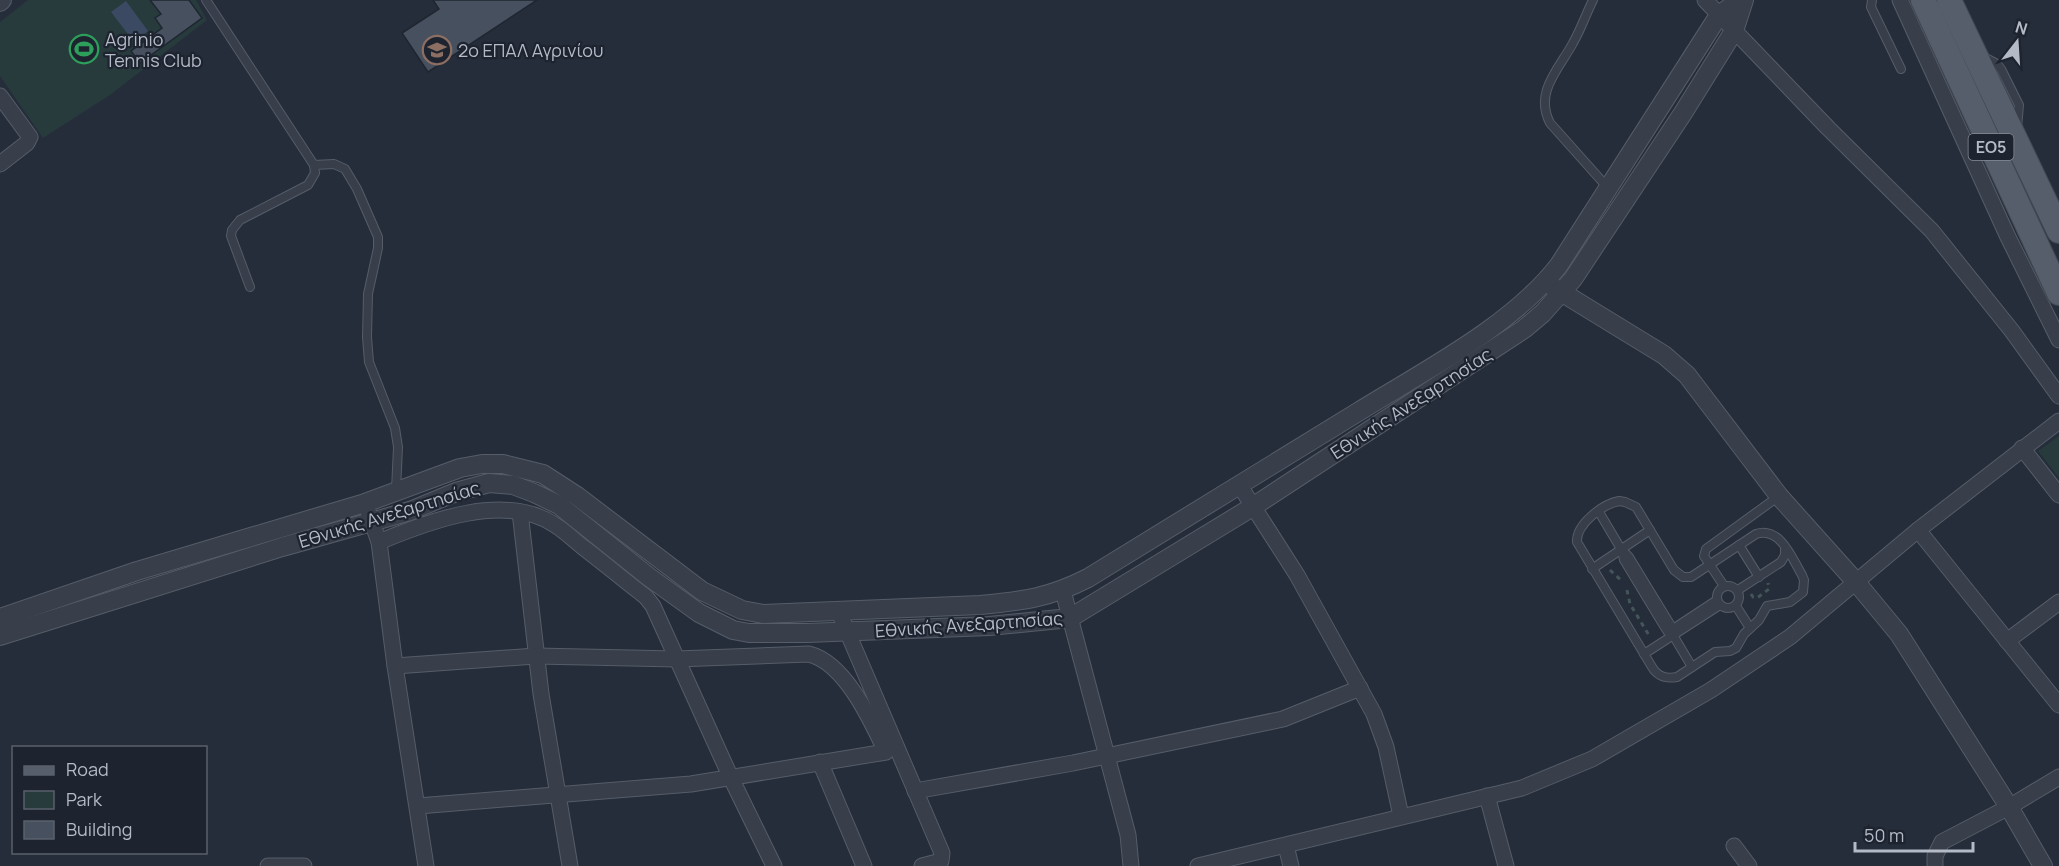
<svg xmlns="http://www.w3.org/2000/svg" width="2059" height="866" font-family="Manrope,sans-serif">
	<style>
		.green { fill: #273a3c }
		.water { fill: #3b4a62 }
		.building { fill: #46505e; stroke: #1f2632; stroke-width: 1.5 }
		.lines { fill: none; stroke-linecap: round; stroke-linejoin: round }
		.service-casing { stroke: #565d69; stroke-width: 10 }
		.minor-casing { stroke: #565d69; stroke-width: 17 }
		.tertiary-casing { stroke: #565d69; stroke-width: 20 }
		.primary-casing { stroke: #414854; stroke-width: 26 }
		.path { stroke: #445559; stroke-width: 3; stroke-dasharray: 4.5 4.5; stroke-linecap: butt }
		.service { stroke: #383f4b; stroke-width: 8 }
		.minor { stroke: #383f4b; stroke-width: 15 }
		.tertiary { stroke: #383f4b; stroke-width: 18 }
		.primary { stroke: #565e6b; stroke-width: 24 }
		.labels { text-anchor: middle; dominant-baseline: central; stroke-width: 4.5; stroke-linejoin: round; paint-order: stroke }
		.shield { fill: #1d2430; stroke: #878d99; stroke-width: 1.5 }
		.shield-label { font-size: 16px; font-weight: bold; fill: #b4bac6 }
		.poi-label { font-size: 18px; fill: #b4bac6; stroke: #1d2430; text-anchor: start }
		.street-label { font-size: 18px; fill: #b4bac6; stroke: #1d2430 }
	</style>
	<rect width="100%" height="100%" fill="#252d3a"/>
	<!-- green -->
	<g class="green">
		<polygon points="28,0 196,0 207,20 110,95 43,138 0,76 0,22"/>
		<polygon points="2059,436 2059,478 2038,451"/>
	</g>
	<!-- water -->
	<polygon class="water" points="126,1 148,31 134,42 111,12"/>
	<!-- building -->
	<g class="building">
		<polygon points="150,0 189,0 202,18 140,63 131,51 162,28 155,18 161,14"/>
		<polygon points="433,0 537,0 428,72 402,33 439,9"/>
	</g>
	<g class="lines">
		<!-- service casing -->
		<g class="service-casing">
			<g id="service">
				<polyline points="206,0 314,165 315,173 308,185 240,220 232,230 231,236 250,287"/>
				<path d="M1593 0C1586 14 1581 29 1573 43 1559 69 1534 92 1550 123L1608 188"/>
				<polyline points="1872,0 1871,7 1901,69"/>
				<polyline points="1982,56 1997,64 2001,69 2019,105 2017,128"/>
				<polyline points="314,165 334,164 345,169 357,189 378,237 378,248 368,294 367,337 369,362 395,428 398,447 396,490"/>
				<path d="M1619 501 1625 502 1636 507 1674 570 1683 577H1691L1756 534C1780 526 1792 558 1802 575L1804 580 1803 592 1790 602 1767 606 1759 620 1744 634 1736 648 1730 651 1715 652 1677 677C1666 679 1658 677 1652 667L1577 542C1576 524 1603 504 1619 501Z"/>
				<polyline points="1599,512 1621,549 1629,557 1673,629 1673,635"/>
				<polyline points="1739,545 1759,577"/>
				<polyline points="1622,550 1624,560 1664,626 1668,632 1673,635 1692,667"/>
				<polyline points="1592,569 1650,530"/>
				<circle cx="1728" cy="597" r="11"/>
				<polyline points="1724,586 1704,556 1706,549 1779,496"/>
				<polyline points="1738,590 1781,562 1785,555 1785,548"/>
				<polyline points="1736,606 1750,628"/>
				<polyline points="1673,629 1717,600"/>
				<polyline points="1644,654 1720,605"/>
			</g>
		</g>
		<!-- minor casing -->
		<g class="minor-casing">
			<g id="minor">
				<polyline points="1705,0 1828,128 1932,231 2012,331 2059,396"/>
				<polyline points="1900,0 2007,235 2059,340"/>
				<polyline points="0,96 30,137 27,143 0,164"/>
				<polyline points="2022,448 2059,495"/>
				<polyline points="1240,486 1297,575 1374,714 1386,747 1401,816"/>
				<polyline points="368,511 379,542 395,666 426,866"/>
				<polyline points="520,512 541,694 570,866"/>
				<polyline points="1918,530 2059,705"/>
				<path d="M379 542C429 521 505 492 555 525 566 532 575 541 584 548 605 564 625 581 646 597L653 606 731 778 774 866"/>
				<polyline points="1063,591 1128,835 1131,866"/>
				<polyline points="838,610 942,853 941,861 922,866"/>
				<polyline points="2007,641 2059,602"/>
				<path d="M395 666 536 656 677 659 809 654C845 663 871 720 886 752L691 784 418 806"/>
				<polyline points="820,762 864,866"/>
				<polyline points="915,791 1073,763 1283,719 1360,688"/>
				<polyline points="1487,796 1506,866"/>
				<polyline points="1286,846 1291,866"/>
				<polyline points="1734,846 1749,866"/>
				<polyline points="268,866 304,866"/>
				<polyline points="1198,866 1522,788 1592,759 1711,690 1790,637 1918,530 2059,421"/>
				<polyline points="1935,866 1935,856 1942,842 2009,807 2059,777"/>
			</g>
		</g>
		<!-- tertiary casing -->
		<g class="tertiary-casing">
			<g id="tertiary">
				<polyline points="0,2 2,0"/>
				<polyline points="1553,287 1664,355 1687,375 1779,496 1856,582 1899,634 2009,807 2043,866"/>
				<path d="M0 618 137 571 365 503 460 468 482 464H503L543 474 577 496 702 591 742 610 763 614 980 605C1023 601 1049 598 1088 578 1178 523 1268 467 1358 412 1424 371 1512 326 1559 265L1719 15 1740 0"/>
				<polyline points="0,636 282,547 410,511 456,492 489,483 513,485 534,493 559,505 649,577 699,613 733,630 749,633 807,633 989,626 1070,618 1254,506 1524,329 1543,313 1573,279 1683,113 1734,31 1744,0"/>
			</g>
		</g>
		<!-- primary casing -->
		<g class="primary-casing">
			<g id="primary">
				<polyline points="1923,0 2059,293"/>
				<polyline points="1949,0 2059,231"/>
			</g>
		</g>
		<!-- path -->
		<g class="path">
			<polyline points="1610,570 1623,582"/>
			<polyline points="1627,590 1630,604 1650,637"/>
			<polyline points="1751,594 1753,597 1757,598 1769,589 1768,583"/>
		</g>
		<!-- service -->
		<use href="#service" class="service"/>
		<!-- minor -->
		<use href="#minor" class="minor"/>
		<!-- tertiary -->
		<use href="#tertiary" class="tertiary"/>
		<!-- primary -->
		<use href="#primary" class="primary"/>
	</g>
	<!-- icons -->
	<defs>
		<g id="stadium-ring" transform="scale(1.5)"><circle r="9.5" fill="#1d2430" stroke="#2e9e5b" stroke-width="1.5"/><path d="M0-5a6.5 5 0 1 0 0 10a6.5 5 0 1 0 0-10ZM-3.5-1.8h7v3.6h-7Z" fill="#2e9e5b"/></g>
		<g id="school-ring" transform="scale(1.5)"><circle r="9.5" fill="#1d2430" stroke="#8d6e63" stroke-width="1.5"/><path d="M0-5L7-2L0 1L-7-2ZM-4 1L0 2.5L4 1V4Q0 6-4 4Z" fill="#8d6e63"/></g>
	</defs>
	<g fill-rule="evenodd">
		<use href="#stadium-ring" x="84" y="49"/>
		<use href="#school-ring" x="437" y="50"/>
	</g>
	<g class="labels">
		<!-- shield labels -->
		<rect class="shield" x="1968.5" y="134" width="45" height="26" rx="4.5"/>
		<g class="shield-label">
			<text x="1991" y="147">ΕΟ5</text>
		</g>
		<!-- poi labels -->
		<g class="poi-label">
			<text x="105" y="39">Agrinio<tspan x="105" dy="21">Tennis Club</tspan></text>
			<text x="458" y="50">2ο ΕΠΑΛ Αγρινίου</text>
		</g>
		<!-- street labels -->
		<g class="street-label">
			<text transform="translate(1411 403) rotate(-33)">Εθνικής Ανεξαρτησίας</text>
			<text transform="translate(389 514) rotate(-17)">Εθνικής Ανεξαρτησίας</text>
			<text transform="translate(969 624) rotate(-4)">Εθνικής Ανεξαρτησίας</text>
		</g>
	</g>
	<!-- legend -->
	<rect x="12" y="746" width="195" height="108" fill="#1d2430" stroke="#59606c" stroke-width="1.5"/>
	<rect x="24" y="766" width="30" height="9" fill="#565e6b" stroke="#59606c" stroke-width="1.5"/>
	<text x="66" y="776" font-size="18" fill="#b4bac6">Road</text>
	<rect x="24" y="791" width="30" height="18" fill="#273a3c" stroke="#59606c" stroke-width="1.5"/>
	<text x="66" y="806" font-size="18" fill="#b4bac6">Park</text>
	<rect x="24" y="821" width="30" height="18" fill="#46505e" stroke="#59606c" stroke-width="1.5"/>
	<text x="66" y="836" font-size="18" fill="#b4bac6">Building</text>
	<!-- north arrow -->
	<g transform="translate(2017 42) rotate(17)" stroke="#1d2430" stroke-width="4.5" paint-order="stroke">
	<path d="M0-4.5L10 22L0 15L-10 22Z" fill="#b4bac6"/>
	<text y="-9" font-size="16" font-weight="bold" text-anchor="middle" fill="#b4bac6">N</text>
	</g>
	<!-- scale -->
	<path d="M1855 842v9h118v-9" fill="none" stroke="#b4bac6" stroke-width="3"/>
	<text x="1864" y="842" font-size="18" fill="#b4bac6" stroke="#1d2430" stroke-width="4.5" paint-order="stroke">50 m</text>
</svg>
